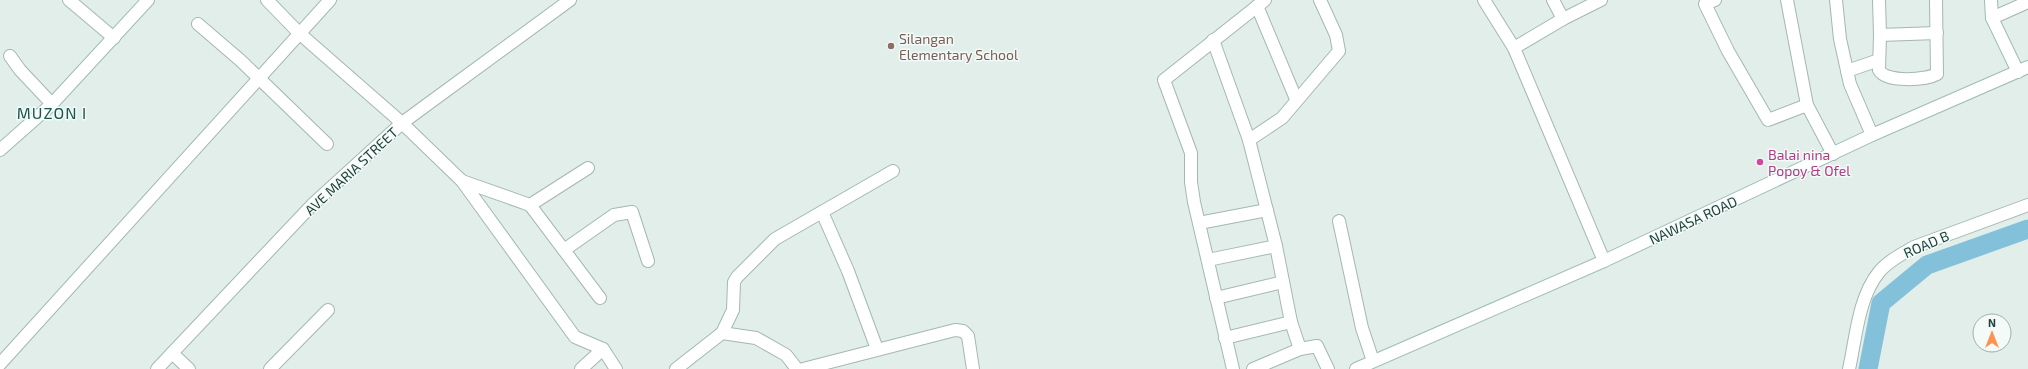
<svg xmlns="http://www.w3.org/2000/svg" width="2028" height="369" font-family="'Exo 2',sans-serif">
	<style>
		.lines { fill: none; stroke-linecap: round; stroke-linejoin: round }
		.river { stroke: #83c1da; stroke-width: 19 }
		.street-casing { stroke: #a4b7b3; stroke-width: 14 }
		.secondary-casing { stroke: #9fbbb5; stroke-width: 14 }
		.street { stroke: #fff; stroke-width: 12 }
		.secondary { stroke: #fff; stroke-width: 12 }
		.education-dot { fill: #8d6e63; stroke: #f3faf7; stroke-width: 1.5 }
		.hotel-dot { fill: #d1479c; stroke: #f3faf7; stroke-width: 1.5 }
		.labels { text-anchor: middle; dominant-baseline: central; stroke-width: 3; stroke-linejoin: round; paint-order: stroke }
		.education-label { font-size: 14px; fill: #785e54; stroke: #f3faf7; text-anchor: start }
		.hotel-label { font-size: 14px; fill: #b23c85; stroke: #f3faf7; text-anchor: start }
		.street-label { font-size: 14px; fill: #1f423d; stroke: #f3faf7 }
		.quarter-label { font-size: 16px; letter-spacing: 1px; fill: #195750; stroke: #f3faf7 }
	</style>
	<rect width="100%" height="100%" fill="#e2eeea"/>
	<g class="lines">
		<!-- river -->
		<polyline class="river" points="1868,369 1881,303 1927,265 2028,229"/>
		<!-- street casing -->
		<g class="street-casing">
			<g id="street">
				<polyline points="69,0 114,38"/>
				<polyline points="267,0 299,33 402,123 462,181 575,337 603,349 616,369"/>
				<polyline points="1484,0 1514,48 1604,261"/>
				<polyline points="1553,0 1563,19"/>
				<polyline points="1715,0 1705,4 1728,51 1768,120 1807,105"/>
				<polyline points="1787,0 1807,105 1833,154"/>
				<polyline points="1836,0 1840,39 1850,84 1872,135"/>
				<path d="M1879 0 1880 35 1879 70C1886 83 1926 80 1937 74L1936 0"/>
				<polyline points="1257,6 1296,99"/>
				<polyline points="1992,18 2028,2"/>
				<polyline points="198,24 240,60 327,144"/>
				<polyline points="1880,35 1937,33"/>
				<polyline points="1213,40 1249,140 1276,246 1291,322 1300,349"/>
				<polyline points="1514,48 1563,19 1601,0"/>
				<polyline points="10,56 20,70 52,104"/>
				<polyline points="1847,71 1879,60"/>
				<polyline points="1249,140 1282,118 1339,51 1336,35 1320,0"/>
				<polyline points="462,181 530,205 588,168"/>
				<polyline points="530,205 600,298"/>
				<polyline points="822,212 848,271 877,349"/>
				<polyline points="1339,221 1362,328 1373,361"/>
				<polyline points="1199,223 1267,210"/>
				<polyline points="564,250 614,215 632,212 648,261"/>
				<polyline points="1208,260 1276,246"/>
				<polyline points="1216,298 1283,282"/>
				<polyline points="722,333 733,310 734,282 737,277 775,239 893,171"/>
				<polyline points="1225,338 1291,322"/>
				<polyline points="172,353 189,369"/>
				<polyline points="0,364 330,0"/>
				<polyline points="157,369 312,205 402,123 570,0"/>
				<polyline points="270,369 328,310"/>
				<polyline points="581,369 603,349"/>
				<polyline points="676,369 722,333 756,338 786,355 797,369"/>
				<polyline points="803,369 955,330 963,331 968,336 973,369"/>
				<polyline points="1233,369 1194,202 1191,182 1191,153 1164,80 1265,0"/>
				<polyline points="1253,369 1300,349 1317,346 1328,369"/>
				<path d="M1849 369C1856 338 1858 298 1879 272 1888 261 1902 254 1914 247L2028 205"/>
			</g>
		</g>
		<!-- secondary casing -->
		<g class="secondary-casing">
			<g id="secondary">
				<polyline points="1991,0 1992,18 2018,72"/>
				<polyline points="0,150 52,104 148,0"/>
				<polyline points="1356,369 1604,261 1872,135 2028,67"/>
			</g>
		</g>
		<!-- street -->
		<use href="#street" class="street"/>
		<!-- secondary -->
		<use href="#secondary" class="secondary"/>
	</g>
	<!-- markers -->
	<circle class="education-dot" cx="891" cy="46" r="4"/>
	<circle class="hotel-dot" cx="1760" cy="162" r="4"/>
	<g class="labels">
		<!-- education labels -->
		<g class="education-label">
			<text x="899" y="38">Silangan<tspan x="899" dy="16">Elementary School</tspan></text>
		</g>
		<!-- hotel labels -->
		<g class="hotel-label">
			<text x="1768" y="154">Balai nina<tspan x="1768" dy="16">Popoy &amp; Ofel</tspan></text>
		</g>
		<!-- street labels -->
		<g class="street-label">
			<text transform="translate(351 171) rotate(-43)">AVE MARIA STREET</text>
			<text transform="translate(1693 220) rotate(-25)">NAWASA ROAD</text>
			<text transform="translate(1926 244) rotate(-23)">ROAD B</text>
		</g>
		<!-- quarter labels -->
		<g class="quarter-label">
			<text x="52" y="112">MUZON I</text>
		</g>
	</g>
	<!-- north arrow -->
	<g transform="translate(1992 333)"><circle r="19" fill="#f3faf7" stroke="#9eb0ad"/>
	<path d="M0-3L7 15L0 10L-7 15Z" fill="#ff924f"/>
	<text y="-6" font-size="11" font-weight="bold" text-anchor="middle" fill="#1f423d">N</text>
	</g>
</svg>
